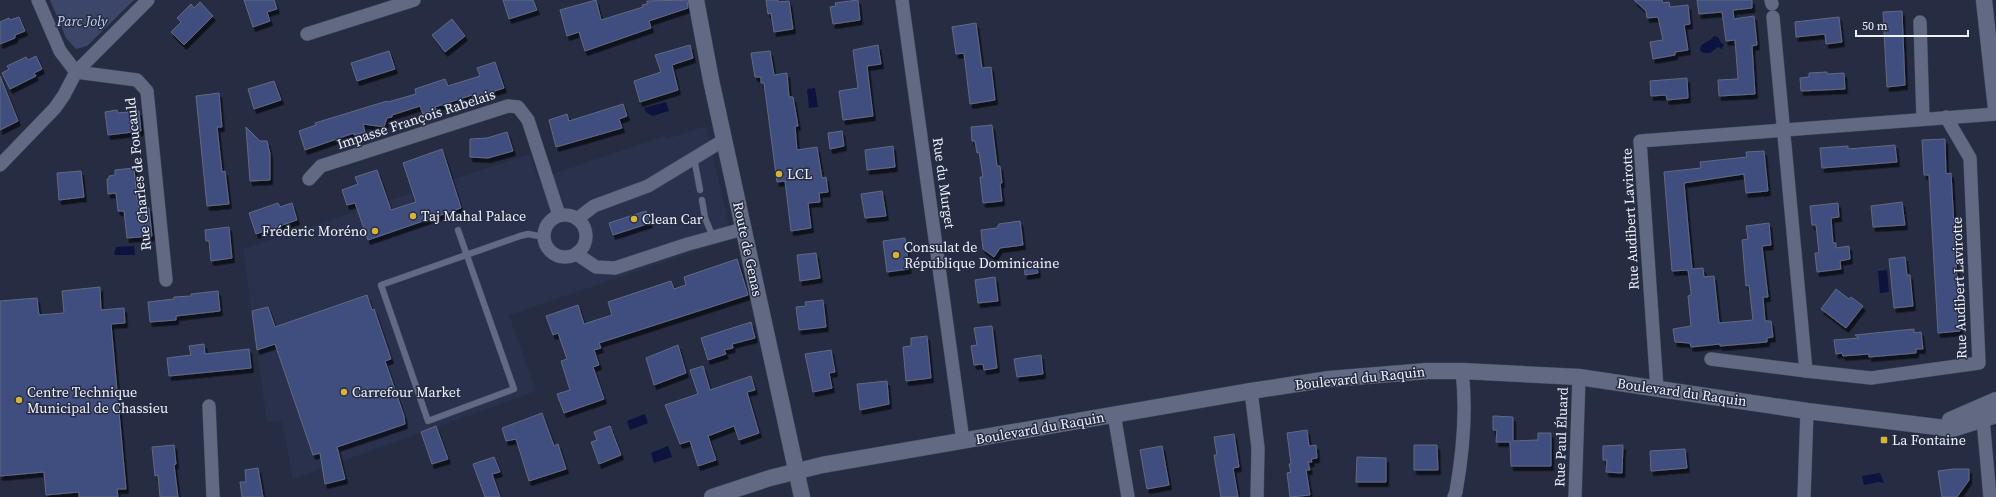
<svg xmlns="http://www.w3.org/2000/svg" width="1996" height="497" font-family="'Source Serif 4',serif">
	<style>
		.built { fill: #29314d }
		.green { fill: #3b4669 }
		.water { fill: #0c133e }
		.building { fill: #404e7f; stroke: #616982; filter: url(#shadow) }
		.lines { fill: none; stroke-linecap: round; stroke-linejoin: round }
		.service-casing { stroke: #454a5b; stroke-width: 7 }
		.minor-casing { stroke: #454a5b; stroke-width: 14 }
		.tertiary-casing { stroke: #454a5b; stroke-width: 17 }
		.service { stroke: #616a82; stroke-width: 6 }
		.minor { stroke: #616a82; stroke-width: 13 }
		.tertiary { stroke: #616a82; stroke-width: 16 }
		.poi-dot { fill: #dab333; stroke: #262d42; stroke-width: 1.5 }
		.labels { text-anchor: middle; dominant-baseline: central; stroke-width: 3; stroke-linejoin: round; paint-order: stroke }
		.park-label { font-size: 14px; font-style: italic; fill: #c8d3f2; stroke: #262d42 }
		.street-label { font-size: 14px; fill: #eef2fe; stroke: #262d42 }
		.poi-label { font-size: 14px; fill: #eef2fe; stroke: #262d42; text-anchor: start }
	</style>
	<defs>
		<filter id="shadow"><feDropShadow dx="2.5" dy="4.5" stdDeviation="0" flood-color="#0009"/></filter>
	</defs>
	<rect width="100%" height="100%" fill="#262d42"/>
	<!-- built -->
	<polygon class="built" points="706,126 732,239 509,315 536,391 293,479 282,421 267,422 243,249 530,154 538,179 665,136 667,139"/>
	<!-- green -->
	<polygon class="green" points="50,0 134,0 87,46 76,49 66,38"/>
	<!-- water -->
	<g class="water">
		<path d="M1714 36 1718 37 1721 43 1724 44 1722 49 1718 47 1710 53H1703L1700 50 1701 46C1705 41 1710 42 1714 36Z"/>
		<polygon points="815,88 818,107 809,108 807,89"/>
		<polygon points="666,102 669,111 652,116 646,112 644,108"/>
		<polygon points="134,246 135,255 116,255 114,254 116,247"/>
		<polygon points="1887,270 1889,292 1880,293 1878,271"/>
		<polygon points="645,414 648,423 630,430 627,421"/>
		<polygon points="668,446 672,457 654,463 651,453"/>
		<polygon points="1880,473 1884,483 1878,482 1864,485 1862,476"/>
	</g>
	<!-- building -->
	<g class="building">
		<polygon points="244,0 274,0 277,9 267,12 270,21 253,27"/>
		<polygon points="503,0 533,0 537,10 509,19"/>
		<polygon points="596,0 601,20 643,7 642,5 647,4 647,1 687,0 688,8 649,21 651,28 585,51 579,32 567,36 560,10"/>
		<polygon points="766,0 778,0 778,2 789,1 793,29 774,32 771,13 768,14"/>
		<polygon points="858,0 860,20 833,24 830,7 836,6 835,3"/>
		<polygon points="1634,0 1662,0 1663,3 1669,2 1670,7 1688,5 1690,24 1684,25 1688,50 1675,52 1675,55 1653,59 1650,42 1663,40 1658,17 1647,18 1646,11"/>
		<polygon points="1697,0 1752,0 1752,8 1733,10 1734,19 1754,16 1757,45 1752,46 1755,94 1719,96 1718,80 1738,79 1735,40 1726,41 1722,12 1699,14"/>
		<polygon points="200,2 213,16 184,45 171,32 181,22 177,18 191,4 194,8"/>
		<polygon points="1902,11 1905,85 1887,87 1883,12"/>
		<polygon points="19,17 25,31 15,35 15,38 0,44 0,22 9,18 10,20"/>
		<polygon points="1839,17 1842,42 1826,44 1825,34 1796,37 1795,22"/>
		<polygon points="452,19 465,36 445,52 432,35"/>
		<polygon points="976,23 982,68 991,67 995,100 970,104 964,53 956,54 952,27"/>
		<polygon points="690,45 693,58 672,65 678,90 640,102 634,81 661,72 655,55"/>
		<polygon points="878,45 881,64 867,66 873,116 843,120 839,91 858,88 853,50"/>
		<polygon points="389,51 395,69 357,81 351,63"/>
		<polygon points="770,51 774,75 787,73 789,97 793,97 798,126 795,126 797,150 817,147 822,178 826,177 828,192 819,193 820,202 808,203 811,228 791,231 785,181 777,182 764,83 761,83 761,77 755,77 751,53"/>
		<polygon points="36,56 42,69 34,73 36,76 10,89 2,73 9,69 7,66 26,57 28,60"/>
		<polygon points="495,62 504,88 473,98 472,95 435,107 436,109 423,114 420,106 392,115 392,117 387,118 384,127 363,124 365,132 354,135 354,133 305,150 299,131 316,125 315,123 387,101 388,102 416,94 415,89 445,79 448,86 480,76 477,68"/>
		<polygon points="1827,72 1827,74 1844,73 1845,89 1801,91 1800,78 1809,77 1809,73"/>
		<polygon points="0,76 18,121 0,130"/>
		<polygon points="1687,78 1688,98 1667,100 1666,95 1651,96 1650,81"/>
		<polygon points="274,81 281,100 254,109 248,89"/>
		<polygon points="219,93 222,127 217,127 222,172 225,171 229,204 207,206 196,96"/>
		<polygon points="623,104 627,116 619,119 622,128 556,147 549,120 567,114 569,121"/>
		<polygon points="117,110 118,113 139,111 141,131 108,135 105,112"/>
		<polygon points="992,125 997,166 1000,166 1002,183 1000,183 1002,201 983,203 980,177 983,177 979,152 977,153 975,141 972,141 971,127"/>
		<polygon points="246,127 260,141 267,141 270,154 270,180 250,181"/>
		<polygon points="842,131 844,146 830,149 828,133"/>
		<polygon points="507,132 513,151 488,158 470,157 470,139 487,138"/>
		<polygon points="1945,139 1946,174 1951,173 1960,331 1938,333 1929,175 1924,175 1922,140"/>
		<polygon points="1895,145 1897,162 1822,168 1820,148 1848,146 1848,149"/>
		<polygon points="893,146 895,167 867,170 865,150"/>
		<polygon points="442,149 461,208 368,240 355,203 347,205 342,190 358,184 355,177 377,170 391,210 416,202 403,163"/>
		<polygon points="1764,151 1768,191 1746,193 1744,174 1684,183 1692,269 1703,268 1704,277 1714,276 1719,323 1753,320 1749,285 1746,286 1742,240 1748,239 1746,226 1769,223 1771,245 1762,246 1768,297 1763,297 1765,321 1771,321 1773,337 1767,338 1767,342 1720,346 1720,344 1691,347 1690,343 1675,342 1673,329 1691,326 1688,296 1691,295 1691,292 1688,270 1672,271 1664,172 1701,168 1700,162 1747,157 1746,152"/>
		<polygon points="134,168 137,200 140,209 149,208 152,236 127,238 124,211 118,211 116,193 108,194 107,179 109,179 109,176 115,175 115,170"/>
		<polygon points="81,171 84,197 59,200 57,173"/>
		<polygon points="882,191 886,216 865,218 861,194"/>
		<polygon points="1902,202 1905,225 1873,227 1871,206"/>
		<polygon points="278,203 280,207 292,203 297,220 256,234 249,213"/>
		<polygon points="1838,203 1839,217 1831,218 1833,243 1836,243 1836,248 1849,246 1850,259 1840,261 1841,269 1817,272 1815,253 1819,253 1816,225 1812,225 1810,206"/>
		<polygon points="646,211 650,223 613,235 609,223"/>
		<polygon points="1020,221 1023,245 1000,248 994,257 983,249 981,230 997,228 999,224"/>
		<polygon points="229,227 232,258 211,261 209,241 206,241 205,230"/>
		<polygon points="905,238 909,269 887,272 883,241"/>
		<polygon points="816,253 820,278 800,281 797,255"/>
		<polygon points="1905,257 1907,275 1910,275 1913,306 1894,308 1889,259"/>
		<polygon points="737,259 748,295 599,343 601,348 594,350 599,365 593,367 604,399 564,413 557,394 570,390 561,361 567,359 558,333 553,335 546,316 578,305 584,324 612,315 608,302 671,281 674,289 686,285 684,277"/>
		<polygon points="1036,261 1038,273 1025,275 1024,263"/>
		<polygon points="995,277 998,301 978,303 975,280"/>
		<polygon points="100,287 101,310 124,308 125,323 111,324 126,489 117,489 118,497 79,497 79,492 46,495 44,472 0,476 0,301 37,298 39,315 64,313 62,291"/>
		<polygon points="1836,289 1849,299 1851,297 1863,306 1846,328 1821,309"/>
		<polygon points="218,291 220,311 176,316 176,320 150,322 148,302 174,299 174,297 191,296 191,294"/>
		<polygon points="367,295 372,310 374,309 391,359 385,361 404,416 405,424 337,447 345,479 325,484 320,453 313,455 275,344 257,350 252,311 268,307 275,327"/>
		<polygon points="823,300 826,327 799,330 796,307 806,306 805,302"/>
		<polygon points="751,322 755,338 732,344 733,348 724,350 726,354 708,360 701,338"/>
		<polygon points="992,326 997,368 984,370 983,364 974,365 971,346 977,345 974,328"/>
		<polygon points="1914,329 1914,333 1921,332 1923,349 1916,349 1916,353 1869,357 1869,354 1843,356 1842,353 1836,354 1834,340 1859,338 1855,335"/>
		<polygon points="927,336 931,378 906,381 903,347 911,346 911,338"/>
		<polygon points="204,344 205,354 249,349 251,368 169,376 167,358 191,355 189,346"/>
		<polygon points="678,345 686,373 654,385 646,358"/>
		<polygon points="831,350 835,372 829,373 832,388 813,392 805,354"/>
		<polygon points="1041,355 1043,374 1017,377 1014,359"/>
		<polygon points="703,366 710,390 751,376 755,390 747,392 759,433 739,440 734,426 708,436 716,460 698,466 690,441 680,444 665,405 698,394 690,370"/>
		<polygon points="887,381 889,404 860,410 857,384"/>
		<polygon points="542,413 554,446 558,444 566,469 529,481 516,439 506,441 502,428"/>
		<polygon points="1493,416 1513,417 1513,441 1538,440 1538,433 1551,433 1551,466 1511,466 1510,442 1496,442 1497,430 1493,430"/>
		<polygon points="436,426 448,459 432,464 421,432"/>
		<polygon points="610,426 621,455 599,464 591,442 597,440 594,432"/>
		<polygon points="1307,430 1309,446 1316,445 1317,458 1311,459 1312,462 1308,462 1310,470 1306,470 1310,495 1290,497 1287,473 1291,472 1289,464 1291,464 1287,433"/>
		<polygon points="1234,434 1239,467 1233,468 1238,497 1221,497 1214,455 1217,455 1214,437"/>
		<polygon points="174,445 176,464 174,465 178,497 160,497 158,475 155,476 152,447"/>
		<polygon points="1414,445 1437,445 1438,470 1414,470"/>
		<polygon points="1623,445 1622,473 1606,472 1607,460 1603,460 1603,446"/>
		<polygon points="1162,446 1169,485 1147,489 1140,450"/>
		<polygon points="1685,449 1687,468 1651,471 1650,451"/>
		<polygon points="494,457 500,472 492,474 500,497 485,497 473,464"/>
		<polygon points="1357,457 1386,458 1386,482 1356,482"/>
		<polygon points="258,468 263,497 242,497 240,482 246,482 245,470"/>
		<polygon points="1954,469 1969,469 1969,480 1957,497 1942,497 1938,471"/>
	</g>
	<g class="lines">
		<!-- service casing -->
		<g class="service-casing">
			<g id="service">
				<polyline points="694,158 700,190"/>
				<polyline points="702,200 705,218 713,237"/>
				<polyline points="458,230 514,389 428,421 381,285 520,236 528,234 544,237"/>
			</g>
		</g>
		<!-- minor casing -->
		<g class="minor-casing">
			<g id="minor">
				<polyline points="38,0 60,51 76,72"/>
				<polyline points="902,0 963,441"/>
				<polyline points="1771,0 1772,4"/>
				<polyline points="1773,17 1806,371 1871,378 1979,363 1970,158 1946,117"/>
				<polyline points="1920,22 1923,119"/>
				<polyline points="307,34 414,0"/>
				<polyline points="76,72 137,80 147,91 166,280"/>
				<polyline points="0,165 55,108 64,95 76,72 148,0"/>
				<polyline points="309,179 321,166 508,106 518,107 528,120 559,215"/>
				<circle cx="565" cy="236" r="21"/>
				<polyline points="577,219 594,206 648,186 724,140"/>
				<polyline points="578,252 581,257 596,267 615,268 688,244 743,229"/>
				<polyline points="1711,359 1806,371"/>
				<polyline points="1657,389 1640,141 1996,114"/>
				<polyline points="1251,391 1258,448 1257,497"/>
				<polyline points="209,406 213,497"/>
				<polyline points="1114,414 1128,497"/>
				<polyline points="1983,419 1990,497"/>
				<path d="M1454 497 1456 492C1463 452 1467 411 1462 371"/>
				<polyline points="1575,497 1579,377"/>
				<polyline points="1804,497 1807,411"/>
			</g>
		</g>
		<!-- tertiary casing -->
		<g class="tertiary-casing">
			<g id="tertiary">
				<polyline points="696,0 711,80 802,497"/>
				<polyline points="1984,0 1996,109"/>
				<polyline points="1950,420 1996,400"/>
				<polyline points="712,497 770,478 822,465 1251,391 1329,379 1427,371 1462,371 1579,377 1807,411 1953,429 1996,415"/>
			</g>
		</g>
		<!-- service -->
		<use href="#service" class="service"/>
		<!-- minor -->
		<use href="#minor" class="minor"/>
		<!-- tertiary -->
		<use href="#tertiary" class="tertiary"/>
	</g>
	<!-- markers -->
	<g class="poi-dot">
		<circle cx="779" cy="174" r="4"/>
		<circle cx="413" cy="216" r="4"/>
		<circle cx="634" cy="219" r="4"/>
		<circle cx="375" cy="231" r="4"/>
		<circle cx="896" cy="255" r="4"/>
		<circle cx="344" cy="392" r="4"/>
		<circle cx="19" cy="400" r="4"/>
		<rect x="1880" y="436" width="8" height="8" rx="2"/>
	</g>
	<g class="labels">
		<!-- park labels -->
		<g class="park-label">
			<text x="82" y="21">Parc Joly</text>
		</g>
		<!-- street labels -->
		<g class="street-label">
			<text transform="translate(416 119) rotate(-18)">Impasse François Rabelais</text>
			<text transform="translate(138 174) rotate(-96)">Rue Charles de Foucauld</text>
			<text transform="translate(944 183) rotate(82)">Rue du Murget</text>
			<text transform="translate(1630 219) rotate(-93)">Rue Audibert Lavirotte</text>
			<text transform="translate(748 249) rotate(78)">Route de Genas</text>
			<text transform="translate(1959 288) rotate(-92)">Rue Audibert Lavirotte</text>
			<text transform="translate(1360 378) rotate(-6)">Boulevard du Raquin</text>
			<text transform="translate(1682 392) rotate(8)">Boulevard du Raquin</text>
			<text transform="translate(1040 428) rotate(-10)">Boulevard du Raquin</text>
			<text transform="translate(1561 437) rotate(-88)">Rue Paul Éluard</text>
		</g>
		<!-- poi labels -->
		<g class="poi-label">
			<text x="787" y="174">LCL</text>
			<text x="421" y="216">Taj Mahal Palace</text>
			<text x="642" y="219">Clean Car</text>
			<text x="367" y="231" text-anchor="end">Fréderic Moréno</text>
			<text x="904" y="247">Consulat de<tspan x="904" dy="16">République Dominicaine</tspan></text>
			<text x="27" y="392">Centre Technique<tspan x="27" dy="16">Municipal de Chassieu</tspan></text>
			<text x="352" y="392">Carrefour Market</text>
			<text x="1892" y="440">La Fontaine</text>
		</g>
	</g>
	<!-- scale -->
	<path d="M1856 30v6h112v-6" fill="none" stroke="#eef2fe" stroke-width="2"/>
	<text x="1862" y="30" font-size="12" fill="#eef2fe" stroke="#262d42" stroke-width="3" paint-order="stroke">50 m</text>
</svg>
